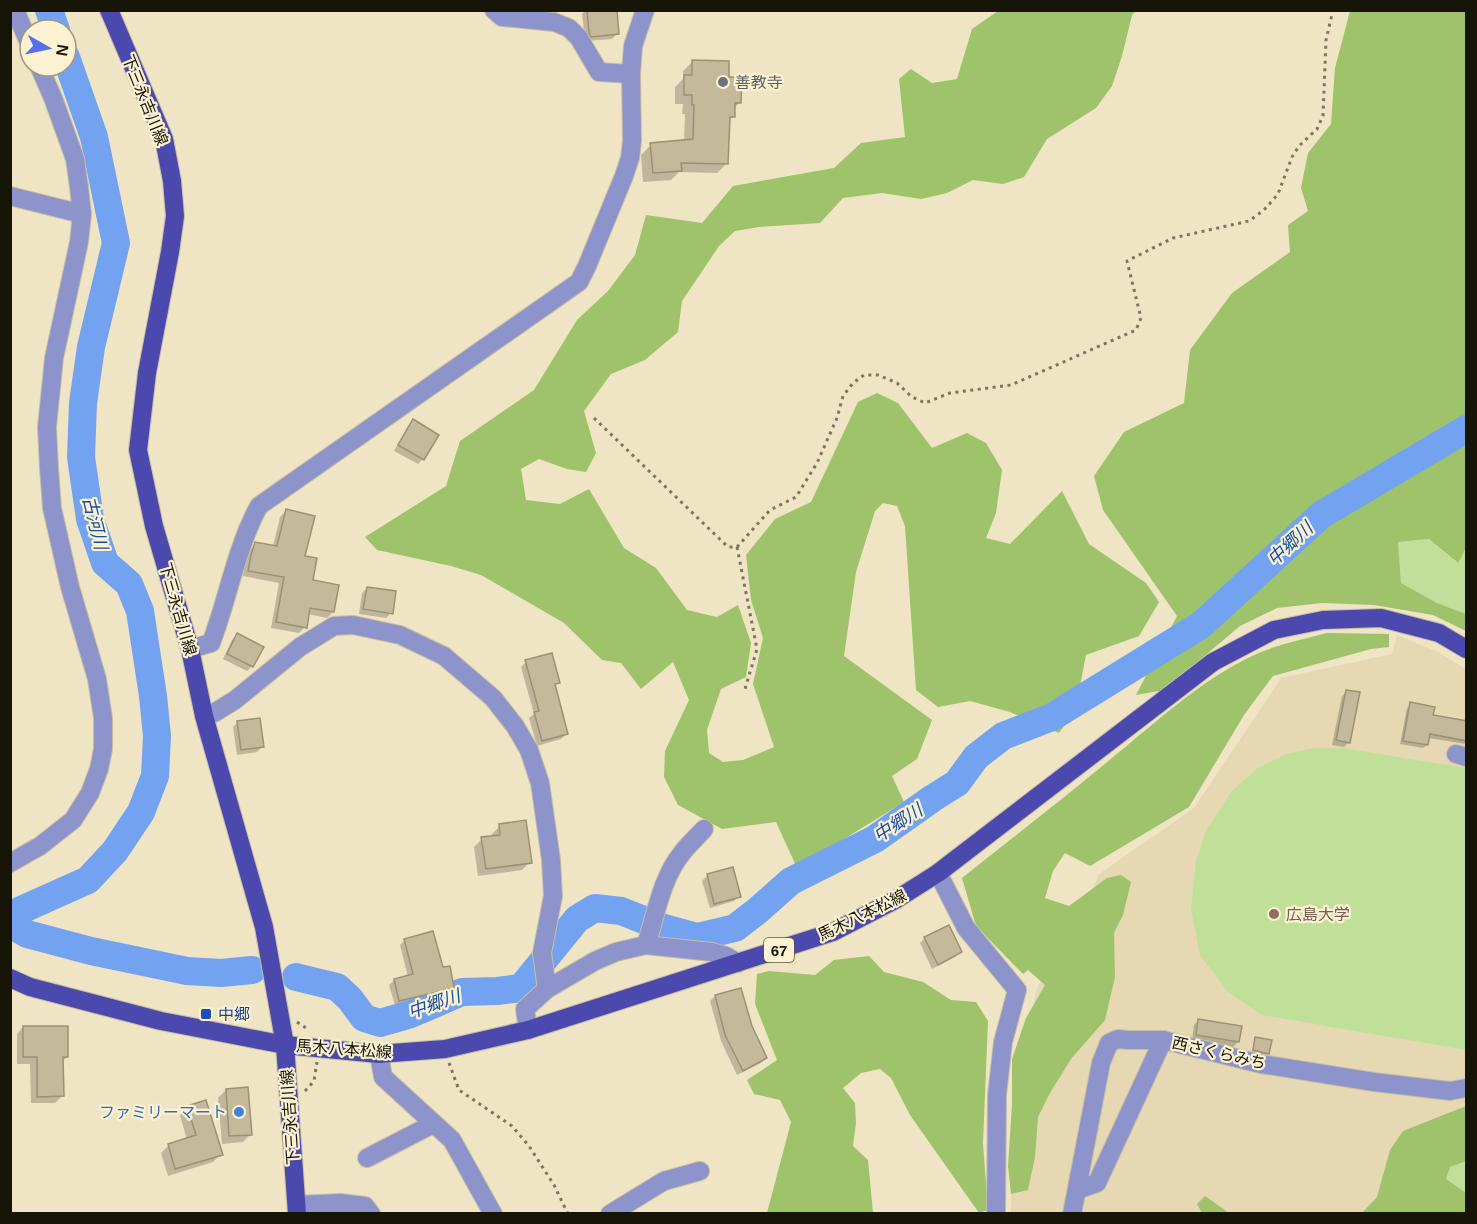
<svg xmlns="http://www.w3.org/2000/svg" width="1477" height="1224" font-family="Helvetica,'Noto Sans JP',sans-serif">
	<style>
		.built { fill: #e5d8b2 }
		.green { fill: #c0df98 }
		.forest { fill: #9ec36a }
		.shadow { fill: #0003 }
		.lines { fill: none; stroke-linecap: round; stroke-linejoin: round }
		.river { stroke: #73a3f0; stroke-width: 28 }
		.building { fill: #c4ba9b; stroke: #9b9274; stroke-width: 1.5 }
		.minor-casing { stroke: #c8bfa2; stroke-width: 20 }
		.major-casing { stroke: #c8bfa2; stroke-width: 20 }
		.path { stroke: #7c7560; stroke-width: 3; stroke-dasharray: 3 4.5; stroke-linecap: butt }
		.minor { stroke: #8d93cb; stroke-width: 18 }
		.major { stroke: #4c49ae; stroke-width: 18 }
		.worship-dot { fill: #6b7280; stroke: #fcf2d1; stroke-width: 2 }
		.education-dot { fill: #8d6e63; stroke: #fcf2d1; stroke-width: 2 }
		.transit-dot { fill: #1a4fb4; stroke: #fcf2d1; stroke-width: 2 }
		.shop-dot { fill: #3f7fe0; stroke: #fcf2d1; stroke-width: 2 }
		.labels { text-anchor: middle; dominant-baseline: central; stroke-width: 4.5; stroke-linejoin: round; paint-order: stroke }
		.shield { fill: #fcf2d1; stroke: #5c5744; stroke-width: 1.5 }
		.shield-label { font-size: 15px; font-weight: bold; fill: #171408 }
		.worship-label { font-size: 16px; fill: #5b616d; stroke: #fcf2d1; text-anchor: start }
		.street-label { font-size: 16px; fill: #171408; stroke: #fcf2d1 }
		.education-label { font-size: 16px; fill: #785e54; stroke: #fcf2d1; text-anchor: start }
		.transit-label { font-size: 16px; fill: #164399; stroke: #fcf2d1; text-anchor: start }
		.shop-label { font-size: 16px; fill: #366cbe; stroke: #fcf2d1; text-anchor: end }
		.water-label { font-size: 18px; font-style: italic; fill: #164ea7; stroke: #fcf2d1 }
	</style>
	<rect width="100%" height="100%" fill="#efe4c4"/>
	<!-- built -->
	<polygon class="built" points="1397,635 1438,652 1466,669 1466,1213 1010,1214 1011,1212 1012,1099 1037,989 1038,985 1063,955 1099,874 1194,808 1281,678 1392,654"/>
	<!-- green -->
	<g class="green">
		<polygon points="1429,539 1457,563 1466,548 1466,614 1437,603 1401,583 1398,542"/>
		<polygon points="1313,748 1343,748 1466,768 1466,1050 1262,1015 1228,992 1200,955 1191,909 1196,861 1207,829 1232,791 1258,768 1287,754"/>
		<polygon points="1466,1161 1466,1193 1446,1179 1450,1167"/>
	</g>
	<!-- forest -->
	<g class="forest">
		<polygon points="998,11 1136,11 1132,15 1122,56 1112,86 1096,108 1047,139 1024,177 1003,184 973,180 947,193 921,199 882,193 843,198 820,223 759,227 735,231 719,246 682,301 678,332 645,360 611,374 584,411 596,453 586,472 567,469 539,459 521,469 526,500 560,504 589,489 624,548 656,568 687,610 717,617 738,605 751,643 746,677 721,689 707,730 709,753 723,762 743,760 774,747 753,684 763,638 751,600 746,555 775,519 811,502 858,402 877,393 898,403 932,448 967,433 986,443 1002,470 996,513 986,538 1010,544 1062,491 1089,544 1146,583 1159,602 1139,636 1086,655 1075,711 1059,733 1010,712 970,701 938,707 916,690 905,526 897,506 883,503 875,511 856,572 844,656 932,720 917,759 892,776 904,802 797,868 776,822 722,829 678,805 664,777 665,751 689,700 673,662 641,689 621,663 602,660 564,623 481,575 451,566 377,550 365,537 446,486 460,441 534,390 577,320 608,291 635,255 646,215 702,223 733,186 834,168 861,143 905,137 899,79 911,69 932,83 957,79 972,29"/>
		<polygon points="1350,11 1466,11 1466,548 1458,563 1429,539 1398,542 1401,583 1437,603 1466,614 1466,631 1433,615 1374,605 1322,603 1277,608 1240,626 1164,690 1136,695 1177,616 1103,510 1094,476 1124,432 1184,403 1190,350 1232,293 1290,252 1288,225 1308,211 1301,188 1308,153 1331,124 1335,68"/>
		<path d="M1327 633 1389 634V647L1371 649 1273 676 1244 715 1189 807 1090 866 1065 853 1053 871 1045 898 1069 906 1107 878 1121 875 1131 882 1123 915 1114 933 1115 977 1105 1020 1071 1059 1050 1093 1038 1117 1035 1157 1028 1190 1011 1194 1008 1166 1012 1105V1059L1026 1018 1045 985 1028 970 1023 974 976 926 962 878C1012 838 1063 799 1112 758 1155 723 1199 682 1248 658 1273 645 1301 640 1327 633Z"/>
		<polygon points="869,956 884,972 923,982 951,1000 976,1002 988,1021 983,1143 988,1210 979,1213 910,1115 891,1078 880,1069 861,1073 843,1088 855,1103 856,1123 853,1146 868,1160 873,1213 767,1213 791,1122 780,1100 754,1094 747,1080 777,1060 755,1004 757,974 769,971 815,975 834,960"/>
		<polygon points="1466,1106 1466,1161 1450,1167 1446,1179 1466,1193 1466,1213 1362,1213 1377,1197 1390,1150 1403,1131"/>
		<polygon points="1205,1196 1229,1213 1202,1213 1197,1204"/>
	</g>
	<!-- shadow -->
	<g class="shadow">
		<polygon points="586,10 615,10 617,34 612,39 586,41 585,39 582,14"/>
		<polygon points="693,61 727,78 740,102 734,108 733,116 728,122 727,163 717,173 679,172 671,180 643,182 641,155 651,145 684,142 685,114 682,114 683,104 675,104 675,87 683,79 683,71"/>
		<polygon points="413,421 423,459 418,464 394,451 408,426"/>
		<polygon points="286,511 311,581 333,612 327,618 308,614 305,627 299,633 271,628 279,583 243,576 245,562 249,550 256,544 273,546 280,517"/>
		<polygon points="367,588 391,613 386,618 359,614 362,593"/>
		<polygon points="237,635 252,666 247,671 223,659 232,640"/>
		<polygon points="526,662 558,682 554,687 566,734 561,739 537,746 529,718 534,714 521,667"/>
		<polygon points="1347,691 1349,742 1344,747 1332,745 1342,696"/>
		<polygon points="1411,704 1432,717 1466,723 1466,744 1428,738 1427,745 1423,748 1400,744 1407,708"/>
		<polygon points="238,722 262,747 257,752 237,755 233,727"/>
		<polygon points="500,826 530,862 522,870 478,876 474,847 482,839 492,837 492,834"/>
		<polygon points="732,869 739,896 734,901 710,908 702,881 707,876"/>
		<polygon points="925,938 960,952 955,957 932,969 920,943"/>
		<polygon points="405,940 441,969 452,988 447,993 395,1005 389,985 394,980 408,977 400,945"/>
		<polygon points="715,996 750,1027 766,1058 761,1063 737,1075 721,1041 710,1001"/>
		<polygon points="1199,1020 1238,1042 1233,1047 1192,1040 1194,1025"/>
		<polygon points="23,1027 67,1057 62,1062 62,1096 55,1103 31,1103 30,1064 17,1064 17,1034"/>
		<polygon points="1256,1039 1268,1053 1266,1055 1252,1052 1254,1041"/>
		<polygon points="226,1090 251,1134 243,1142 222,1144 218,1098"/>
		<polygon points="188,1107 221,1154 213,1162 168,1176 161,1153 169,1145 187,1140 180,1115"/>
	</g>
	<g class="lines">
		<!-- river -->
		<g class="river">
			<polyline points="49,10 56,30"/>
			<polyline points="10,915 88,880 115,851 141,812 155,776 157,736 153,696 140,611 129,584 105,563 90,519 81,457 83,403 91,347 116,243 94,137 66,57"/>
			<polyline points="10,924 27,934 91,951 187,971 221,973 252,970"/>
			<polyline points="296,977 337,987 350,999 364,1018 380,1023 411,1014 462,992 497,991 521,988 577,919 595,908 621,911 664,928 697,937 735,928 756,912 791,881 875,839 933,798 957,783 976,757 1003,736 1052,717 1201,625 1321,515 1466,429"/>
		</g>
	</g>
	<!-- building -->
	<g class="building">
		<polygon points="587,10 617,10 619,34 591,37 589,33"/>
		<polygon points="692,60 729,61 729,77 742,77 741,103 735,103 735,117 730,117 728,164 681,163 682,171 653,173 650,143 693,139 694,105 692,105 692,95 684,95 684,75 692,75"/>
		<polygon points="413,419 439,435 424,460 398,445"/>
		<polygon points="286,509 315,516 305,556 317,558 313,580 339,585 334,612 310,608 307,628 276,622 284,577 248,571 251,555 255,542 277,546"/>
		<polygon points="367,587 396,591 393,614 363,609"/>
		<polygon points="237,633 264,647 253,667 227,654"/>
		<polygon points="552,653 560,683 555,684 568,734 542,741 534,712 539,711 525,660"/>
		<polygon points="1346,690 1360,692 1350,743 1336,740"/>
		<polygon points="1410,702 1435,707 1433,715 1467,721 1467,741 1430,734 1428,745 1403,741"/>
		<polygon points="260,718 264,747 241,750 237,721"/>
		<polygon points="526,820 532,863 486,869 481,837 500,835 499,824"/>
		<polygon points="733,867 741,897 714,904 707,874"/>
		<polygon points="949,925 962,952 938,965 924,937"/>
		<polygon points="433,931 443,967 450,966 454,988 399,1001 394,979 413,974 404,939"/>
		<polygon points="741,988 752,1026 767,1058 743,1071 725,1035 715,995"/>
		<polygon points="1198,1019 1242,1026 1239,1042 1196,1035"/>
		<polygon points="23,1026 68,1026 68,1057 63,1057 64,1096 37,1097 37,1057 23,1057"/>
		<polygon points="1255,1037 1272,1040 1269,1054 1253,1050"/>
		<polygon points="248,1087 252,1135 229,1136 226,1089"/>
		<polygon points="206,1100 223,1155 175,1169 168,1144 196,1135 187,1106"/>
	</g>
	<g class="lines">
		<!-- minor casing -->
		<g class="minor-casing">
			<g id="minor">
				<polyline points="15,10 30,45"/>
				<polyline points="494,10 502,17 554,22 569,28 579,38 599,72 631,74"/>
				<polyline points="10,196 82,214"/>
				<path d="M190 649 211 643C228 599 236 548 259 506L579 282 587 266 624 176 630 158 632 141 631 74 633 46 645 10"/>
				<polyline points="204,716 214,713 235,700 300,647 334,626 353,625 400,635 444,656 493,698 515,726 529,750 540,783 551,860 553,896 542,953 547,989"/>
				<polyline points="1456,754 1466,757"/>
				<polyline points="10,863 40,846 73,820 90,793 99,769 103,749 103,718 97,679 70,587 52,508 49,468 47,427 54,358 79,242 82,214 79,187 75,159 53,98 39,66"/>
				<polyline points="938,873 966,928 1017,990 1003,1042 997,1095 996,1214"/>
				<path d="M646 945C656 915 661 879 682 853 688 845 697 837 704 829"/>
				<polyline points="528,1030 525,1009 547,989 595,961 616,952 646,945 655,946 712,952 726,956 738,963"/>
				<polyline points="379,1054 383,1077 452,1140 493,1214"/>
				<polyline points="367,1158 433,1124"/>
				<polyline points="1077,1190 1097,1183 1163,1040"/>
				<polyline points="297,1205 340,1203 365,1206 371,1214"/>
				<polyline points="610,1214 664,1181 700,1171"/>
				<polyline points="1072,1214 1101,1063 1109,1043 1118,1039 1128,1040 1163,1040 1261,1064 1374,1082 1450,1091 1466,1088"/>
			</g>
		</g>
		<!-- major casing -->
		<g class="major-casing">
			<g id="major">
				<polyline points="109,10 164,139 172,181 175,216 170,252 147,373 138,450 154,526 190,649 204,716 264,927 285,1045 297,1214"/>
				<polyline points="10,978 30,987 161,1021 285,1045 379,1054 445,1049 528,1030 833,932 897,899 938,873 1213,662 1274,630 1323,620 1381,618 1439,633 1466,649"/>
			</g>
		</g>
		<!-- path -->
		<g class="path">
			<polyline points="594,418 728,547 737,547 770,510 796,497 817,463 837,418 843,396 853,383 864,375 878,375 897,383 912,397 925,403 950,393 1011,385 1136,330 1141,318 1127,261 1173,238 1249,221 1264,210 1278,194 1292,157 1299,146 1317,129 1323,116 1326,40 1333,10"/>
			<polyline points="737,547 757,649 745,689"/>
			<polyline points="297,1022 309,1030"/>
			<polyline points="449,1063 459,1090 512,1126 529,1146 554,1185 568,1214"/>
			<polyline points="305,1091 314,1081 317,1062"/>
		</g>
		<!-- minor -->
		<use href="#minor" class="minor"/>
		<!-- major -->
		<use href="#major" class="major"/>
	</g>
	<!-- markers -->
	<circle class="worship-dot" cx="723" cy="82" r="6"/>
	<circle class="education-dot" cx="1274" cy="914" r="6"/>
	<rect class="transit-dot" x="200" y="1008" width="12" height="12" rx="3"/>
	<circle class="shop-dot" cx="239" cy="1112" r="6"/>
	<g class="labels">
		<!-- shield labels -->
		<rect class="shield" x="764" y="938" width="30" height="24" rx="4.5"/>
		<g class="shield-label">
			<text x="779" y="950">67</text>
		</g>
		<!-- worship labels -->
		<g class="worship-label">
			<text x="735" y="82">善教寺</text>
		</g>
		<!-- street labels -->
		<g class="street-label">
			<text transform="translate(145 100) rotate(68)">下三永吉川線</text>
			<text transform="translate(178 609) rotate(74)">下三永吉川線</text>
			<text transform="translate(862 915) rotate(-26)">馬木八本松線</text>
			<text transform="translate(344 1049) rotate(4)">馬木八本松線</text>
			<text transform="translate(1219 1053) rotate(13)">西さくらみち</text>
			<text transform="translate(290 1117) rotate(-94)">下三永吉川線</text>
		</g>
		<!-- education labels -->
		<g class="education-label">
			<text x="1286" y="914">広島大学</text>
		</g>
		<!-- transit labels -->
		<g class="transit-label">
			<text x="218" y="1014">中郷</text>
		</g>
		<!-- shop labels -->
		<g class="shop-label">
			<text x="227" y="1112">ファミリーマート</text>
		</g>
		<!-- water labels -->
		<g class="water-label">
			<text transform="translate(95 523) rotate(76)">古河川</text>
			<text transform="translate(1290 544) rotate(-43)">中郷川</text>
			<text transform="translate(898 823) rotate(-33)">中郷川</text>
			<text transform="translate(434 1004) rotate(-19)">中郷川</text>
		</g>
	</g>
	<!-- border -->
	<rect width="1477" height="1224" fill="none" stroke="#171408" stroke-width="24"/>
	<!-- north arrow -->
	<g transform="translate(48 48) rotate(99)"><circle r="28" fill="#fcf2d1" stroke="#a09981" stroke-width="1.5"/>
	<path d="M0-4.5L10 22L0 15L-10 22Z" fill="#5671e7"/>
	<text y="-9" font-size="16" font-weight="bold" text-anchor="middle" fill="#171408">N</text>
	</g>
</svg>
